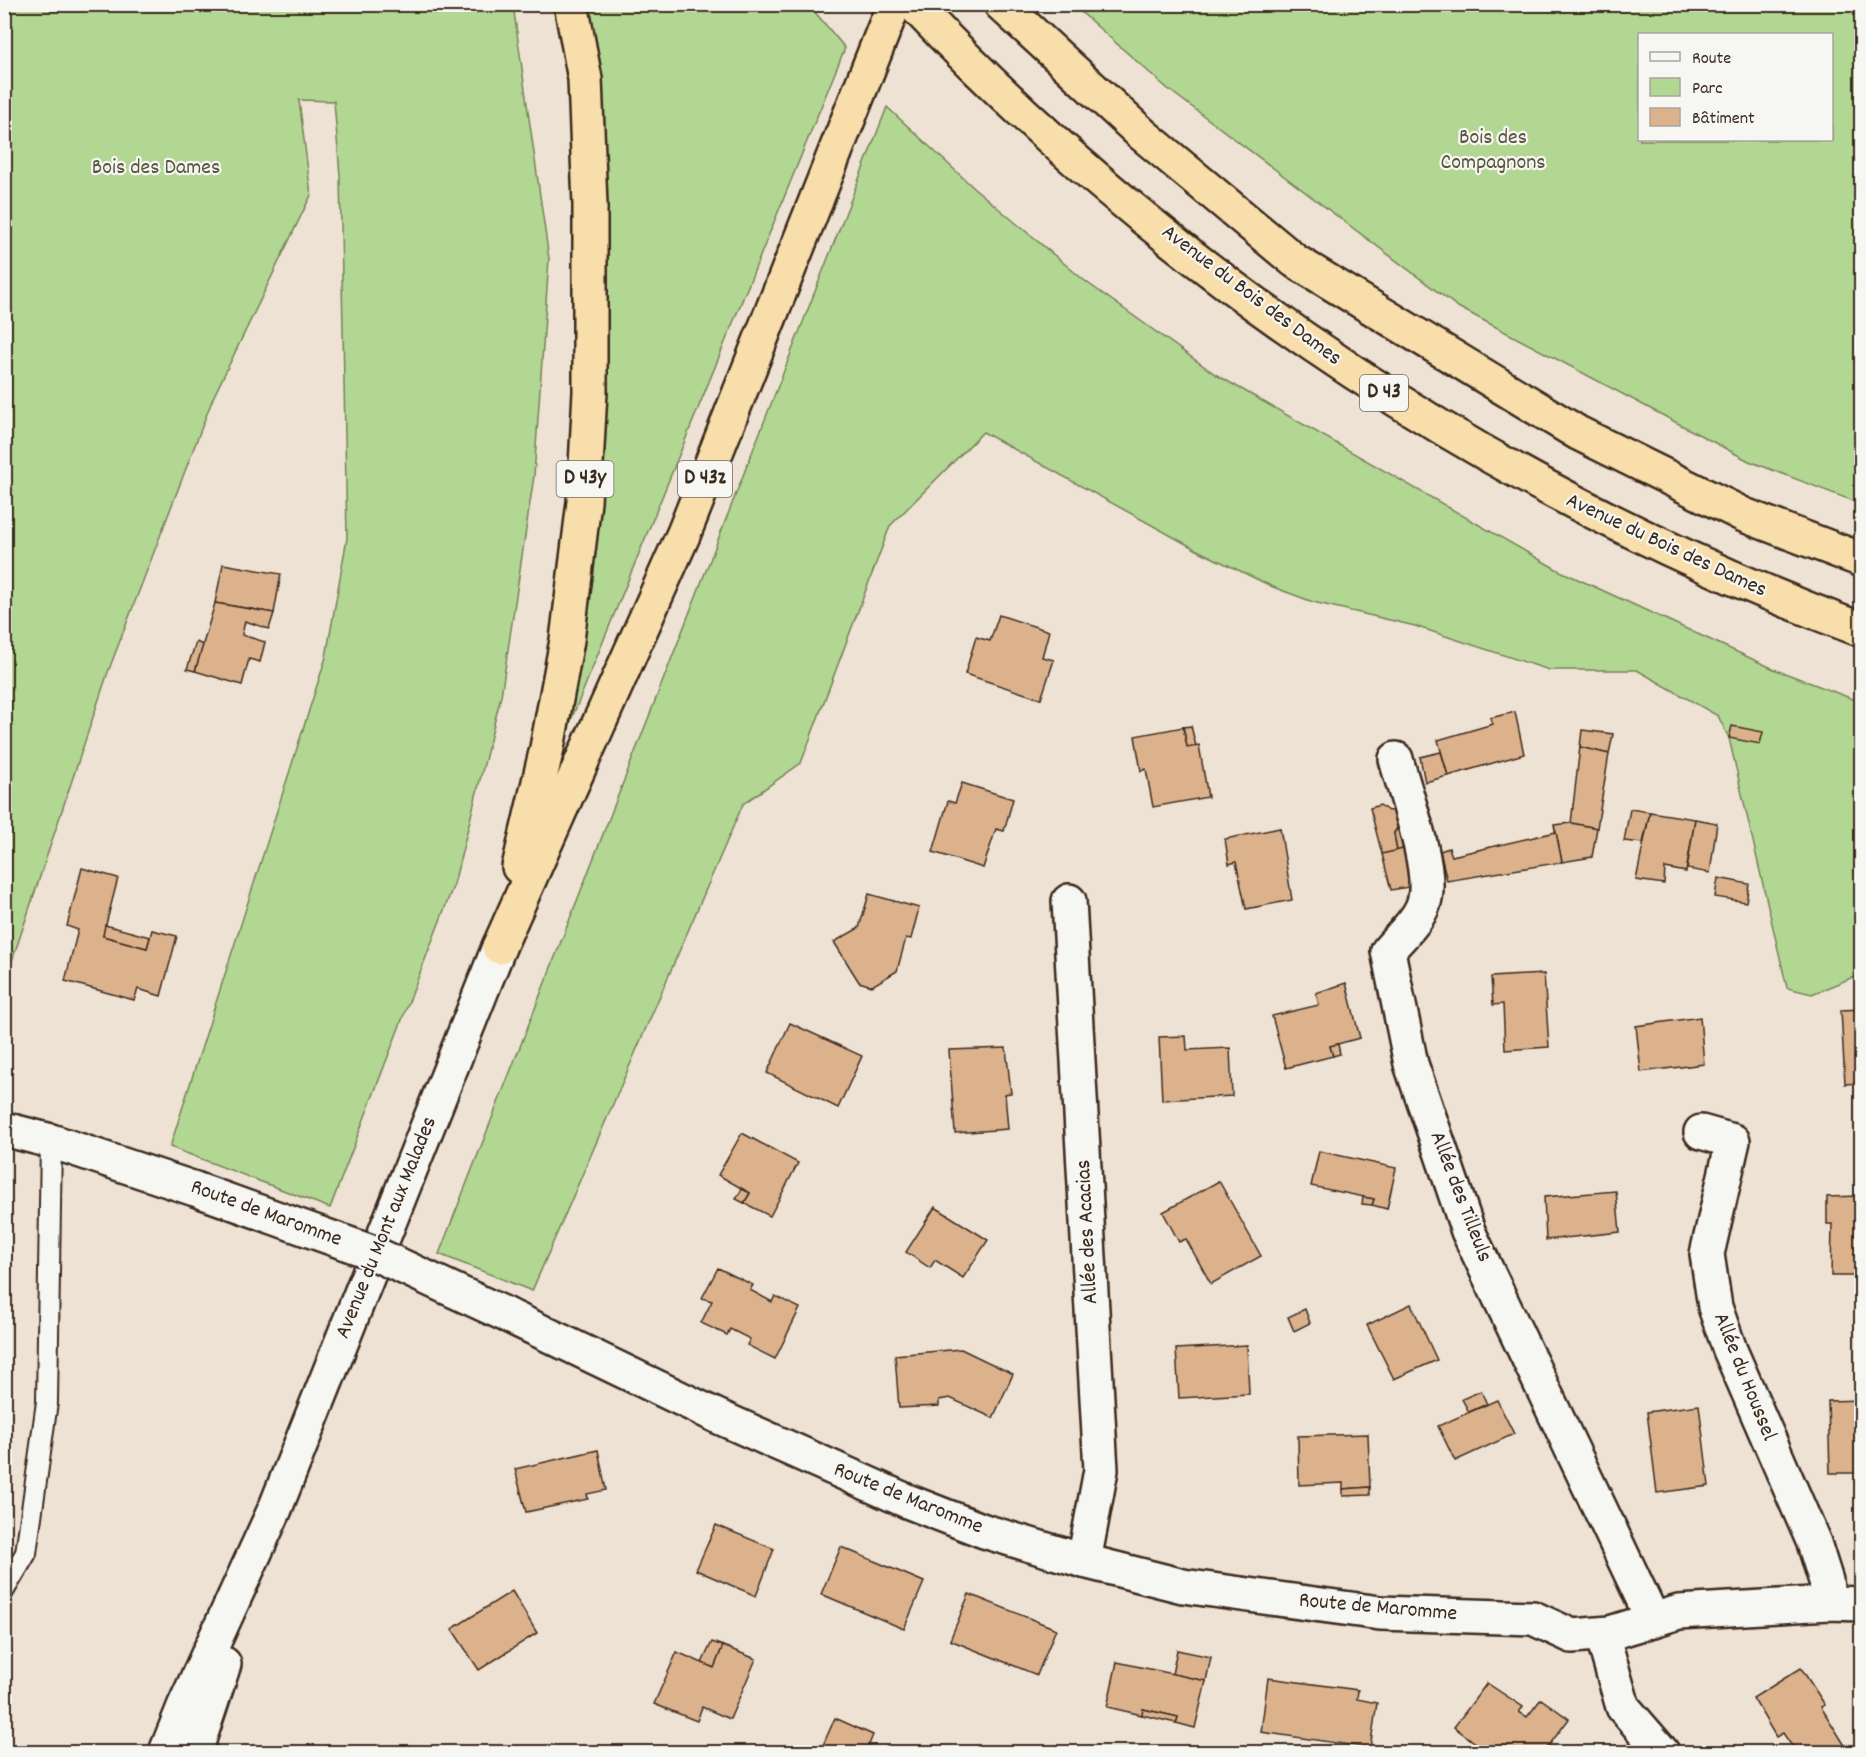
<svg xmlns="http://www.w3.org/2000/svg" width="1866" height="1757" font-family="Dekko,sans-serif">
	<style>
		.green { fill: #b1d793; stroke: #768058; stroke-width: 1.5; fill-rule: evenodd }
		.building { fill: #dcb28d; stroke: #3b2a1e; stroke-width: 1.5 }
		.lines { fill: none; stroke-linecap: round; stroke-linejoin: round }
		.service-casing { stroke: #3b2a1e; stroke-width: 24 }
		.minor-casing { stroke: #3b2a1e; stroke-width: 38 }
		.tertiary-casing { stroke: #3b2a1e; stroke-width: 38 }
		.trunk-casing { stroke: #3b2a1e; stroke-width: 38 }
		.service { stroke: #f6f6f2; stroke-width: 20 }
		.minor { stroke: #f6f6f2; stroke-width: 33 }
		.tertiary { stroke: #f6f6f2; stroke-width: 33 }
		.trunk { stroke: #f8deab; stroke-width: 33 }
		.minor-bridge-casing { stroke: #3b2a1e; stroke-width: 38; stroke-linecap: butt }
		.minor-bridge { stroke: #f6f6f2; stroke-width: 33 }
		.labels { text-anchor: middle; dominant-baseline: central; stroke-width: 4.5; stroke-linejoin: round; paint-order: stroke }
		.shield { fill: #f6f6f2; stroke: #73675e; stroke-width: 1.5 }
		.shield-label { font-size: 21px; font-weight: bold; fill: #3b2a1e }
		.park-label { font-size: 22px; fill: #58553b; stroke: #f6f6f2 }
		.street-label { font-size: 22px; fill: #3b2a1e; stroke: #f6f6f2 }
	</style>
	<rect width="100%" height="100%" fill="#eee2d4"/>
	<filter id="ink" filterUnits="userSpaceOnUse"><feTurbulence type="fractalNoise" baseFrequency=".0167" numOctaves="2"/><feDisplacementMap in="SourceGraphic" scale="12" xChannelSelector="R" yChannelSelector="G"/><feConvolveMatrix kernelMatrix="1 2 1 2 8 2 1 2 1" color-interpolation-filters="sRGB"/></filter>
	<g filter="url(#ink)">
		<!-- green -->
		<g class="green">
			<polygon points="5,4 513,5 549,259 534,476 501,696 454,884 330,1208 170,1147 326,657 347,538 340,175 334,101 299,100 311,195 213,398 108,672 5,982"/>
			<polygon points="579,5 809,5 845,48 567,730 553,724 579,630"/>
			<path d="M1073 5H1861V504L1749 461 1458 307 1168 89ZM1640 34H1832V140H1640Z"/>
			<polygon points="887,107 973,187 1085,281 1215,374 1558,570 1774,669 1861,702 1861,974 1812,994 1787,988 1729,738 1718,716 1637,670 1549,670 1415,626 1313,602 1273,587 1197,550 983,432 890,526 801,763 743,804 532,1291 439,1254"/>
		</g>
		<!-- building -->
		<g class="building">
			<polygon points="223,564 281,574 274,613 215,603"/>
			<polygon points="215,603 274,613 269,629 245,621 242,635 265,642 260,662 249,659 242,685 195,671"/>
			<polygon points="999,615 1049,631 1042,657 1054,660 1041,699 965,674 976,637 990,641"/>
			<polygon points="196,642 203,645 195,671 187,669"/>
			<polygon points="1515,712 1524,754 1448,776 1438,740 1493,724 1490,718"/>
			<polygon points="1191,726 1196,746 1187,747 1183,727"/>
			<polygon points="1732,726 1763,732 1760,744 1729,738"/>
			<polygon points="1183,727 1187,747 1199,745 1208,797 1153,807 1146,769 1141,771 1135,736"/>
			<polygon points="1582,730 1613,734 1609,754 1580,747"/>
			<polygon points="1580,747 1609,754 1597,828 1571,823"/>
			<polygon points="1441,752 1448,776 1425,782 1420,757"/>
			<polygon points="962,783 1013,799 1004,831 996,829 983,868 933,852 948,801 955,803"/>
			<polygon points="1380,805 1388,811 1394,810 1398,827 1394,833 1397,851 1382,854 1370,808"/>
			<polygon points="1630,809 1650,812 1643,843 1624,841"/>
			<polygon points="1650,812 1695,819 1686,872 1665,868 1664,884 1636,880"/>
			<polygon points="1695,819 1717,823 1710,873 1687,869"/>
			<polygon points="1571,823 1597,828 1592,857 1562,862 1554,825"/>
			<polygon points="1398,827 1403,849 1397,851 1394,833"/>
			<polygon points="1280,828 1292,900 1246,909 1236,862 1229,864 1225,839"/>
			<polygon points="1556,832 1562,862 1447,881 1440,851 1449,848 1452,856"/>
			<polygon points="1403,849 1415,886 1391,890 1382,854"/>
			<polygon points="82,868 118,878 103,936 147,948 152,930 177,936 161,996 138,989 134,1000 65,981 78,930 67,926"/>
			<polygon points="1718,878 1749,884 1746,902 1715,897"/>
			<polygon points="869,894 919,908 911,939 906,938 897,971 872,986 859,982 834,942 859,928"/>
			<polygon points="105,925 150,937 147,948 103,936"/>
			<polygon points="1544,974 1549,1047 1505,1050 1503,1004 1493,1005 1491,977"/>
			<polygon points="1346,983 1360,1038 1330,1046 1333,1056 1286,1068 1272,1016 1319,1005 1316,993"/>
			<polygon points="1862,1009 1862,1083 1845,1084 1841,1010"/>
			<polygon points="1700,1017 1704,1064 1641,1072 1636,1026"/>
			<polygon points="790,1023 862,1056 838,1108 767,1073"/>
			<polygon points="1186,1036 1187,1050 1230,1048 1232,1096 1162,1100 1159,1037"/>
			<polygon points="1338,1044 1340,1054 1333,1056 1330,1046"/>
			<polygon points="1006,1048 1011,1093 1005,1094 1008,1129 955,1133 949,1050"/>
			<polygon points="742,1133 798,1163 770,1216 744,1203 750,1193 718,1175"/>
			<polygon points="1319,1151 1396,1168 1387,1209 1372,1205 1374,1199 1311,1186"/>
			<polygon points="1219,1181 1261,1256 1211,1284 1186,1239 1179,1242 1163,1212"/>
			<polygon points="742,1189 750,1193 744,1203 736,1199"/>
			<polygon points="1616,1191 1620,1232 1546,1240 1544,1197"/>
			<polygon points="1862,1196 1862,1276 1831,1276 1832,1224 1827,1224 1827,1197"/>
			<polygon points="1363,1197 1374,1199 1372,1205 1362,1204"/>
			<polygon points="935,1207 988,1240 963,1278 935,1260 930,1268 906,1252"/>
			<polygon points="718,1268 753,1285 750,1290 772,1302 775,1296 800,1308 775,1359 747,1345 750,1339 730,1329 727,1335 701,1323 712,1301 702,1298"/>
			<polygon points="1411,1304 1437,1360 1394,1379 1367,1325"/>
			<polygon points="1305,1309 1310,1323 1294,1331 1288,1317"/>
			<polygon points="1247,1345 1249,1394 1179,1398 1176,1349"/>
			<polygon points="961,1349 1013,1374 993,1418 950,1398 939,1400 939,1406 899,1408 895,1355"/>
			<polygon points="1481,1391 1487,1404 1469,1412 1462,1399"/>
			<polygon points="1497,1400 1514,1434 1455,1461 1438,1426"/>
			<polygon points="1862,1400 1862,1473 1830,1473 1828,1401"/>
			<polygon points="1699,1405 1709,1486 1657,1493 1647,1412"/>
			<polygon points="1368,1434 1370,1487 1343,1489 1343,1483 1299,1485 1298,1436"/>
			<polygon points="598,1450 606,1490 587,1494 588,1499 526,1512 515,1469"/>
			<polygon points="1370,1487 1370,1495 1343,1496 1343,1489"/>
			<polygon points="716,1525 774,1549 756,1596 696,1570"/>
			<polygon points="841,1547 924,1582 904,1629 821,1594"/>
			<polygon points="512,1591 537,1633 479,1670 452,1629"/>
			<polygon points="969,1594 1056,1629 1037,1675 950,1640"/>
			<polygon points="712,1642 723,1646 714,1668 702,1663"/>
			<polygon points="723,1646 756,1659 730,1719 702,1707 697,1721 654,1704 677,1652 714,1668"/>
			<polygon points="1177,1650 1211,1657 1206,1681 1172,1674"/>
			<polygon points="1117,1662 1206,1681 1195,1728 1176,1723 1178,1717 1143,1709 1142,1715 1107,1707"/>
			<polygon points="1801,1668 1825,1705 1821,1707 1849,1752 1796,1752 1783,1733 1776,1737 1753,1698"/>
			<polygon points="1268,1678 1358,1690 1357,1699 1377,1703 1370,1748 1261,1732"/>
			<polygon points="1487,1683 1523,1707 1519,1712 1527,1717 1541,1699 1569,1719 1544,1752 1488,1752 1454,1727"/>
			<polygon points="1143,1709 1178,1717 1176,1723 1142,1715"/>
			<polygon points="835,1718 873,1735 866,1752 820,1752"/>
		</g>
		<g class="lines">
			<!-- service casing -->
			<g class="service-casing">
				<polyline id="service" points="4,1590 26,1553 47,1402 51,1141"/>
			</g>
			<!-- minor casing -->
			<g class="minor-casing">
				<g id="minor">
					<path d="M1396 759C1405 793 1432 866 1425 898 1422 918 1400 936 1388 951L1411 1064 1468 1231 1653 1620"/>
					<polyline points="1069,901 1101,1470 1084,1561"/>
					<polyline points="4,1129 51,1141 195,1189"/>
					<polyline points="1701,1132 1733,1141 1707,1254 1715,1307 1730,1350 1814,1543 1826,1581 1829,1603"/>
					<polyline points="509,1316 719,1417 907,1501 984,1531 1084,1561 1183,1586 1380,1613 1533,1618 1572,1636 1610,1633 1679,1612 1829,1603 1862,1604"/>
					<polyline points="1602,1634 1623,1707 1662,1752"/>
				</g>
			</g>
			<!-- tertiary casing -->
			<g class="tertiary-casing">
				<g id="tertiary">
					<polyline points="166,1752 184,1707 275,1509 499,947"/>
					<polyline points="195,1752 224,1664"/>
				</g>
			</g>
			<!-- trunk casing -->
			<g class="trunk-casing">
				<g id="trunk">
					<path d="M913 4C1177 282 1503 496 1862 630"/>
					<polyline points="1001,4 1142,134 1295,261 1578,433 1744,515 1862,560"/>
					<polyline points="519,867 547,748 567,640 584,502 590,392 590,205 585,79 571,4"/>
					<polyline points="499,947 684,533 894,4"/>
				</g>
			</g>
			<!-- service -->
			<use href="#service" class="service"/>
			<!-- minor -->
			<use href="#minor" class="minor"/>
			<!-- tertiary -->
			<use href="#tertiary" class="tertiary"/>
			<!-- trunk -->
			<use href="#trunk" class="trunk"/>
			<!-- minor-bridge casing -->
			<g class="minor-bridge-casing">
				<polyline id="minor-bridge" points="195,1189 371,1252 509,1316"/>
			</g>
			<!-- minor-bridge -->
			<use href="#minor-bridge" class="minor-bridge"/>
		</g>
	</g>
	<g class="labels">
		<!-- shield labels -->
		<g class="shield">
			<rect x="1360" y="375" width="48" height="36" rx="4.5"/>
			<rect x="556.5" y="461" width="57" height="36" rx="4.5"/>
			<rect x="678" y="461" width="54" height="36" rx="4.5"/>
		</g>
		<g class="shield-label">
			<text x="1384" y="393">D 43</text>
			<text x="585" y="479">D 43y</text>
			<text x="705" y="479">D 43z</text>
		</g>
		<!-- park labels -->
		<g class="park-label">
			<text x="1493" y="138">Bois des<tspan x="1493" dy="25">Compagnons</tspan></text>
			<text x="156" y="168">Bois des Dames</text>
		</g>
		<!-- street labels -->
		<g class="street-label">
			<text transform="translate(1251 296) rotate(37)">Avenue du Bois des Dames</text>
			<text transform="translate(1666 546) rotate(25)">Avenue du Bois des Dames</text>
			<text transform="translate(1460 1197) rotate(69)">Allée des Tilleuls</text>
			<text transform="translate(266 1214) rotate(20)">Route de Maromme</text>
			<text transform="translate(387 1228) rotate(-68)">Avenue du Mont aux Malades</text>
			<text transform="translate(1088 1232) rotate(-93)">Allée des Acacias</text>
			<text transform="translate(1744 1377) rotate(68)">Allée du Houssel</text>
			<text transform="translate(908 1499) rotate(22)">Route de Maromme</text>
			<text transform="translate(1378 1608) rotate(5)">Route de Maromme</text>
		</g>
	</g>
	<!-- margin -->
	<rect width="1866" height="1757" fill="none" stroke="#f6f6f2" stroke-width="24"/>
	<rect x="12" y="12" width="1842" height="1733" fill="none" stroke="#3b2a1e" stroke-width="2" filter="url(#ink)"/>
	<!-- legend -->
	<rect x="1638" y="33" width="195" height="108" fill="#f6f6f2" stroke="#aba49d" stroke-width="1.5"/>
	<rect x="1650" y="52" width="30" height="9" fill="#f6f6f2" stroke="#aba49d" stroke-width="1.5"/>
	<text x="1692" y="63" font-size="18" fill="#3b2a1e">Route</text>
	<rect x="1650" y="78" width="30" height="18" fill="#b1d793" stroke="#aba49d" stroke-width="1.5"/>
	<text x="1692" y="93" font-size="18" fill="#3b2a1e">Parc</text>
	<rect x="1650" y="108" width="30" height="18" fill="#dcb28d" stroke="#aba49d" stroke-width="1.5"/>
	<text x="1692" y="123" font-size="18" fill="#3b2a1e">Bâtiment</text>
</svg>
